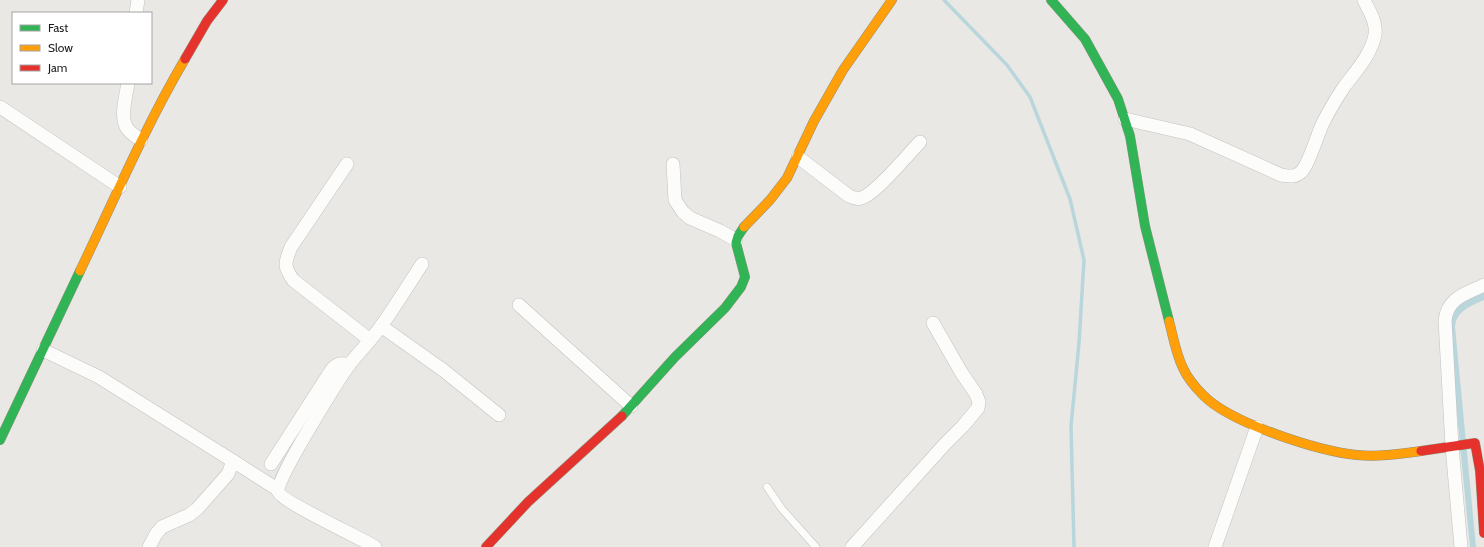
<svg xmlns="http://www.w3.org/2000/svg" width="1484" height="547" font-family="Cabin,sans-serif">
	<style>
		.water { fill: #b9d6dd }
		.lines { fill: none; stroke-linecap: round; stroke-linejoin: round }
		.stream { stroke: #b9d6dd; stroke-width: 3.5 }
		.lane-casing { stroke: #c3c2c1; stroke-width: 8 }
		.street-casing { stroke: #c3c2c1; stroke-width: 14 }
		.fast-casing { stroke: #91927e; stroke-width: 10 }
		.slow-casing { stroke: #91927e; stroke-width: 10 }
		.jam-casing { stroke: #91927e; stroke-width: 10 }
		.lane { stroke: #fcfcfb; stroke-width: 7 }
		.street { stroke: #fcfcfb; stroke-width: 13 }
		.fast { stroke: #30b455; stroke-width: 9 }
		.slow { stroke: #ff9f0a; stroke-width: 9 }
		.jam { stroke: #e5322d; stroke-width: 9 }
	</style>
	<rect width="100%" height="100%" fill="#eae8e5"/>
	<!-- water -->
	<path class="water" d="M1484 291V300C1471 306 1456 311 1455 327L1476 547H1470L1448 322 1457 305Z"/>
	<g class="lines">
		<!-- stream -->
		<polyline class="stream" points="944,0 1007,65 1030,97 1070,199 1084,260 1079,343 1071,426 1074,547"/>
		<!-- lane casing -->
		<g class="lane-casing">
			<polyline id="lane" points="767,487 782,509 816,547"/>
		</g>
		<!-- street casing -->
		<g class="street-casing">
			<g id="street">
				<polyline points="136,13 138,0"/>
				<path d="M128 83C126 96 121 112 125 124 127 131 135 136 141 140"/>
				<polyline points="0,107 120,187"/>
				<path d="M1125 119 1190 134 1281 175C1288 176 1295 178 1301 172 1308 166 1317 136 1322 125 1328 112 1336 99 1344 87 1355 72 1371 55 1375 35 1377 22 1369 11 1364 0"/>
				<path d="M798 157 849 196C853 197 857 200 861 198 876 194 908 154 920 142"/>
				<path d="M347 164 291 247C285 263 283 265 293 280L370 340"/>
				<polyline points="673,164 675,200 683,212 690,218 720,231 736,240"/>
				<polyline points="519,305 631,406"/>
				<polyline points="381,326 443,370 499,415"/>
				<polyline points="43,350 99,377 233,461 228,474 197,509 189,515 162,527 156,534 149,547"/>
				<polyline points="233,461 277,489"/>
				<path d="M271 464 332 369C338 363 342 363 349 365"/>
				<path d="M375 547C361 538 280 501 278 491 275 481 339 379 349 365 360 351 372 339 382 325 396 305 409 284 422 264"/>
				<polyline points="852,547 945,444 963,426 978,408 979,402 976,394 961,372 933,323"/>
				<polyline points="1215,547 1257,427"/>
				<path d="M1461 547 1452 447 1445 320C1448 297 1466 294 1484 285"/>
			</g>
		</g>
		<!-- fast casing -->
		<g class="fast-casing">
			<g id="fast">
				<polyline points="1051,0 1085,39 1118,99 1130,136 1145,226 1169,321"/>
				<polyline points="622,416 675,357 725,308 741,287 745,277 736,243 738,236 744,227"/>
				<polyline points="0,440 80,271"/>
			</g>
		</g>
		<!-- slow casing -->
		<g class="slow-casing">
			<g id="slow">
				<polyline points="744,227 770,200 787,178 814,121 843,70 892,0"/>
				<path d="M80 271C114 200 145 127 185 59"/>
				<path d="M1169 321C1173 336 1176 354 1183 368 1187 377 1196 388 1203 395 1230 423 1318 451 1357 455 1379 457 1399 454 1421 451"/>
			</g>
		</g>
		<!-- jam casing -->
		<g class="jam-casing">
			<g id="jam">
				<polyline points="185,59 207,21 223,0"/>
				<polyline points="1421,451 1475,443 1480,471 1484,533"/>
				<polyline points="486,547 528,502 622,416"/>
			</g>
		</g>
		<!-- lane -->
		<use href="#lane" class="lane"/>
		<!-- street -->
		<use href="#street" class="street"/>
		<!-- fast -->
		<use href="#fast" class="fast"/>
		<!-- slow -->
		<use href="#slow" class="slow"/>
		<!-- jam -->
		<use href="#jam" class="jam"/>
	</g>
	<!-- legend -->
	<rect x="12" y="12" width="140" height="72" fill="#ffffff" stroke="#a4a4a4"/>
	<rect x="20" y="25" width="20" height="6" fill="#30b455" stroke="#a4a4a4"/>
	<text x="48" y="32" font-size="12" fill="#1c1c1c">Fast</text>
	<rect x="20" y="45" width="20" height="6" fill="#ff9f0a" stroke="#a4a4a4"/>
	<text x="48" y="52" font-size="12" fill="#1c1c1c">Slow</text>
	<rect x="20" y="65" width="20" height="6" fill="#e5322d" stroke="#a4a4a4"/>
	<text x="48" y="72" font-size="12" fill="#1c1c1c">Jam</text>
</svg>
